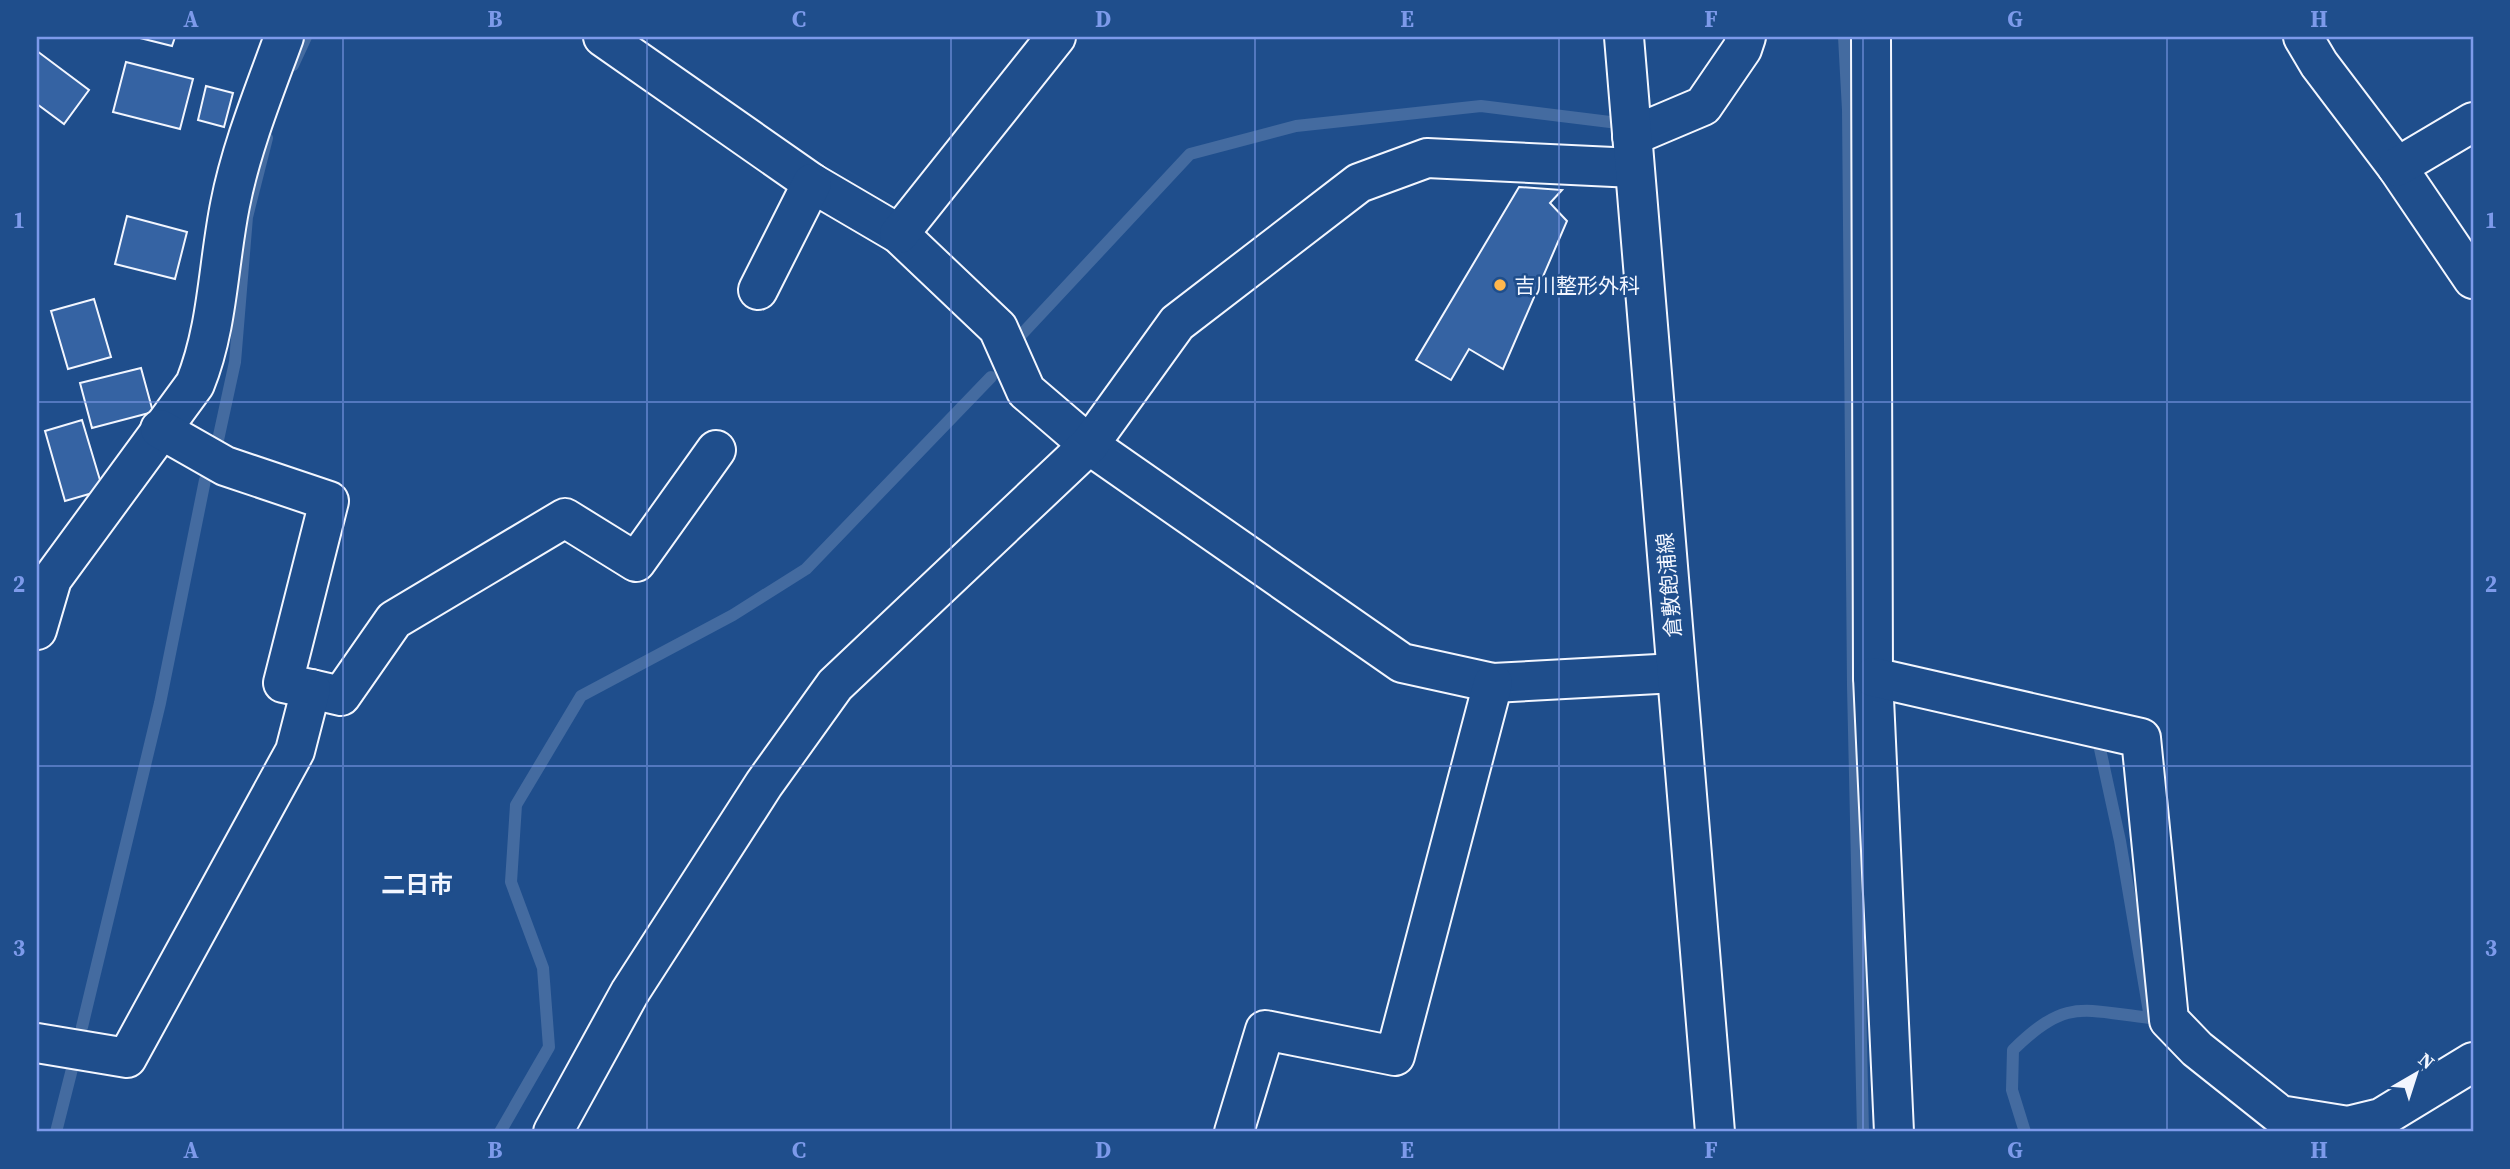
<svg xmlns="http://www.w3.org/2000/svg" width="2510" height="1169" font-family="'Source Serif 4','Noto Sans JP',serif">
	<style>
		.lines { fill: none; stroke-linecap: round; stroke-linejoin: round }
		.stream { stroke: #446ba0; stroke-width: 12 }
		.building { fill: #3563a3; stroke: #f2f6ff; stroke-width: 2 }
		.minor-casing { stroke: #f2f6ff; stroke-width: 42 }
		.major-casing { stroke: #f2f6ff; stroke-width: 42 }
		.minor { stroke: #1f4e8c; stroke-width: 38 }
		.major { stroke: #1f4e8c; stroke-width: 38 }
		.grid { fill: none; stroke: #7d9aea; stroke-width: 2; stroke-opacity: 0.55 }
		.poi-dot { fill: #ffb74d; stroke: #1f4e8c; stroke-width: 2.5 }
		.labels { text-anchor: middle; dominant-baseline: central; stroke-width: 5; stroke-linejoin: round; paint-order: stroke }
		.poi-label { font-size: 21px; fill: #f2f6ff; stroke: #1f4e8c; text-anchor: start }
		.street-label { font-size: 21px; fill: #f2f6ff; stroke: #1f4e8c }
		.quarter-label { font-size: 24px; font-weight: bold; fill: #f2f6ff; stroke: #1f4e8c }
		.neatline { fill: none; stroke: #7d9aea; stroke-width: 2.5 }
		.grid-label { font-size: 23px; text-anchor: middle; font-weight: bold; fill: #7d9aea }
	</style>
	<rect width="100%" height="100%" fill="#1f4e8c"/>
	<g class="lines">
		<!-- stream -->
		<g class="stream">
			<polyline points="1844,37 1848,110 1853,686 1863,1132"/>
			<polyline points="293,65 306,37"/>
			<polyline points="1021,335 1190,154 1296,126 1481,106 1610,122"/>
			<polyline points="218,440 235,362 247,217 267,138"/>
			<polyline points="82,1027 160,703 205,480"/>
			<polyline points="56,1132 74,1061"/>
			<polyline points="500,1132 549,1047 543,968 511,882 516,805 581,696 733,615 806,569 991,377"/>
			<path d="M2025 1132 2012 1090 2013 1050C2066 998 2081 1010 2150 1018L2120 841 2097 735"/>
		</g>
	</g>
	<!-- building -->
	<g class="building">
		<polygon points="136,37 175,37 172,46"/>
		<polygon points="37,51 89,90 64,124 37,104"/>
		<polygon points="126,62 193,79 180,129 113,112"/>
		<polygon points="206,86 233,93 224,127 198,120"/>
		<polygon points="1519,187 1562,190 1550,203 1567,221 1503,369 1469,349 1451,380 1416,360"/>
		<polygon points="127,216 187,232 175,279 115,264"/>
		<polygon points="94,299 111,357 68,369 51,311"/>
		<polygon points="141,368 153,412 92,428 80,383"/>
		<polygon points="82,420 103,490 65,501 45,431"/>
	</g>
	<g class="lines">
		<!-- minor casing -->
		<g class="minor-casing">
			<g id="minor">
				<polyline points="603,37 812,183 899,234 998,328 1026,391 1089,445 1402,663 1493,683 1676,673"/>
				<polyline points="1871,37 1873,677 1894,1132"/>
				<polyline points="2303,37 2319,64 2397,167 2473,279"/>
				<polyline points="1632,136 1703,106 1742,49 1746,37"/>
				<polyline points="2397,167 2473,122"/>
				<polyline points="899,234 1056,37"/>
				<polyline points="758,290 812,183"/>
				<path d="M37 630 52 579 195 384C218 327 218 265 230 205 241 148 264 92 284 37"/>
				<polyline points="1873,677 2141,738 2169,1020 2197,1049 2280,1115 2348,1126 2381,1118 2473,1062"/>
				<polyline points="311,689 341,696 394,620 565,518 636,562 716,450"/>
				<polyline points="37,1043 127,1058 295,751 311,689 283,683 329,501 225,466 160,429"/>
				<polyline points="553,1132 630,992 764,784 835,685 1089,445 1177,323 1359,183 1427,158 1634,168"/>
				<polyline points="1234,1132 1265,1030 1395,1056 1493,683"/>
			</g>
		</g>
		<!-- major casing -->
		<g class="major-casing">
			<polyline id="major" points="1624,37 1715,1132"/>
		</g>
		<!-- minor -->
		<use href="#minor" class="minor"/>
		<!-- major -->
		<use href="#major" class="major"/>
	</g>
	<!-- grid -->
	<path class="grid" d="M343 37V1132M647 37V1132M951 37V1132M1255 37V1132M1559 37V1132M1863 37V1132M2167 37V1132M37 402H2473M37 766H2473"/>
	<!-- markers -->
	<circle class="poi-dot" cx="1500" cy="285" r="7"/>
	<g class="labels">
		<!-- poi labels -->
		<g class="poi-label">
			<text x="1514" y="285">吉川整形外科</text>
		</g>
		<!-- street labels -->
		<g class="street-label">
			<text transform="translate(1669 585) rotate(-95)">倉敷飽浦線</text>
		</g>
		<!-- quarter labels -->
		<g class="quarter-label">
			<text x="417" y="884">二日市</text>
		</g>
	</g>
	<!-- border -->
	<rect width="2510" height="1169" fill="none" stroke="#1f4e8c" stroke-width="77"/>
	<!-- north arrow -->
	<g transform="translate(2416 1074) rotate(39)" stroke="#1f4e8c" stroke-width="5" paint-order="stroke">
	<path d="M0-5L12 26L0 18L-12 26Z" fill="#f2f6ff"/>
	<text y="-10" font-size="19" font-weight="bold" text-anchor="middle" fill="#f2f6ff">N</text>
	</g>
	<rect x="38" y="38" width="2434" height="1092" class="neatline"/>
	<g class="grid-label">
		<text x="191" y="27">A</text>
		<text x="495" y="27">B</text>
		<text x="799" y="27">C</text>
		<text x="1103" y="27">D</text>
		<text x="1407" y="27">E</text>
		<text x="1711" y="27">F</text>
		<text x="2015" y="27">G</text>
		<text x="2319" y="27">H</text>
		<text x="19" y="228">1</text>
		<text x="2491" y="228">1</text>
		<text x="19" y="592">2</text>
		<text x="2491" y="592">2</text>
		<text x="19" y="956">3</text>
		<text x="2491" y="956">3</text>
		<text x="191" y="1158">A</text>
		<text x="495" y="1158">B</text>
		<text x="799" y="1158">C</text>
		<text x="1103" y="1158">D</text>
		<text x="1407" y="1158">E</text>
		<text x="1711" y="1158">F</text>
		<text x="2015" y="1158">G</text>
		<text x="2319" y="1158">H</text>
	</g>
</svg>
